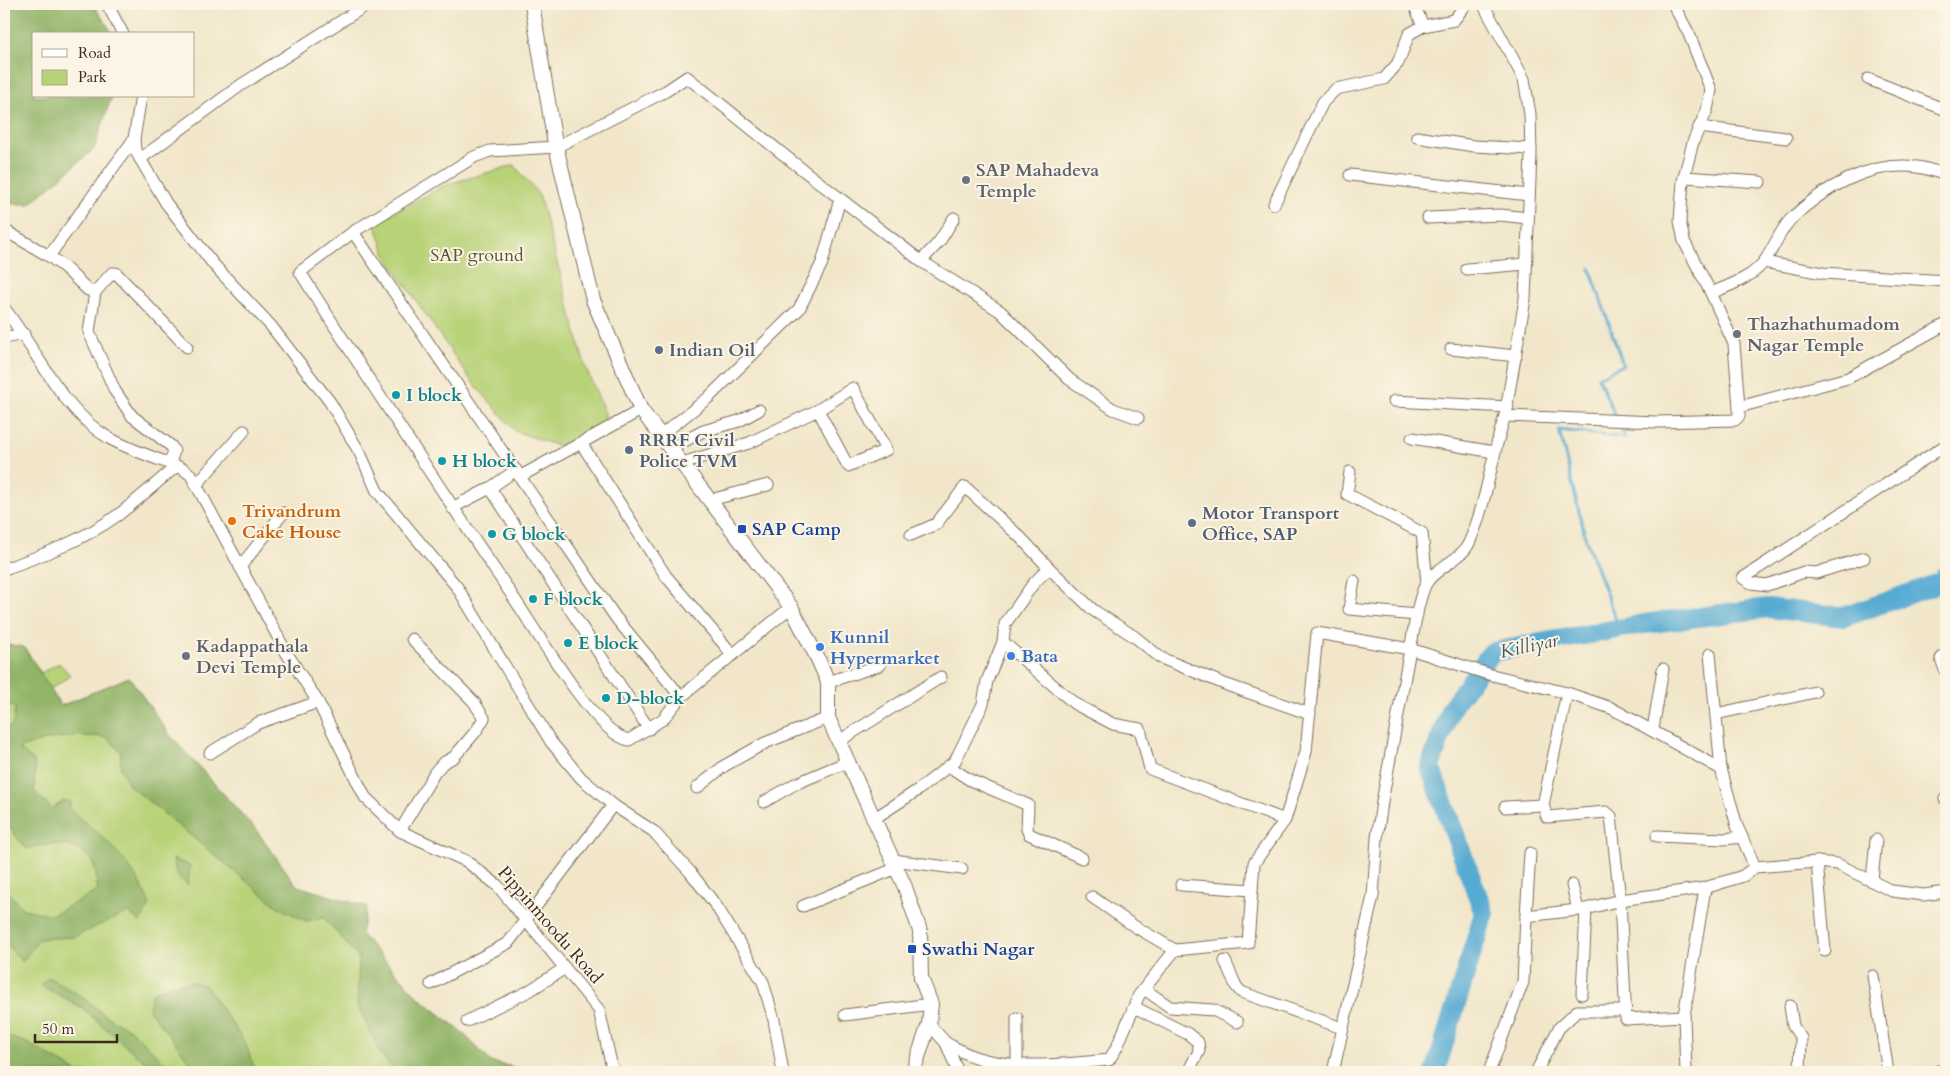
<svg xmlns="http://www.w3.org/2000/svg" width="1950" height="1076" font-family="Cardo,serif">
	<style>
		.green { fill: #b7d277; stroke: #797e4a }
		.forest { fill: #91b468; stroke: #666f43 }
		.lines { fill: none; stroke-linecap: round; stroke-linejoin: round }
		.stream { stroke: #57abd3; stroke-width: 3 }
		.river { stroke: #57abd3; stroke-width: 20 }
		.minor-casing { stroke: #7b6c5a; stroke-width: 13 }
		.tertiary-casing { stroke: #7b6c5a; stroke-width: 16 }
		.minor { stroke: #fff; stroke-width: 11 }
		.tertiary { stroke: #fff; stroke-width: 14 }
		.worship-dot { fill: #6b7280; stroke: #fcf5e5; stroke-width: 2 }
		.service-dot { fill: #5c6f8a; stroke: #fcf5e5; stroke-width: 2 }
		.culture-dot { fill: #0f9aa8; stroke: #fcf5e5; stroke-width: 2 }
		.food-dot { fill: #e8710a; stroke: #fcf5e5; stroke-width: 2 }
		.transit-dot { fill: #1a4fb4; stroke: #fcf5e5; stroke-width: 2 }
		.shop-dot { fill: #3f7fe0; stroke: #fcf5e5; stroke-width: 2 }
		.labels { text-anchor: middle; dominant-baseline: central; stroke-width: 4; stroke-linejoin: round; paint-order: stroke }
		.worship-label { font-size: 18px; font-weight: bold; fill: #5b616d; stroke: #fcf5e5; text-anchor: start }
		.park-label { font-size: 18px; fill: #5a5434; stroke: #fcf5e5 }
		.service-label { font-size: 18px; font-weight: bold; fill: #4e5e75; stroke: #fcf5e5; text-anchor: start }
		.culture-label { font-size: 18px; font-weight: bold; fill: #0d838f; stroke: #fcf5e5; text-anchor: start }
		.food-label { font-size: 18px; font-weight: bold; fill: #c56008; stroke: #fcf5e5; text-anchor: start }
		.transit-label { font-size: 18px; font-weight: bold; fill: #164399; stroke: #fcf5e5; text-anchor: start }
		.shop-label { font-size: 18px; font-weight: bold; fill: #366cbe; stroke: #fcf5e5; text-anchor: start }
		.street-label { font-size: 18px; fill: #3b2a1e; stroke: #fcf5e5 }
		.water-label { font-size: 19px; font-style: italic; fill: #45575d; stroke: #fcf5e5 }
	</style>
	<rect width="100%" height="100%" fill="#fcf5e5"/>
	<filter id="ink" filterUnits="userSpaceOnUse"><feTurbulence type="fractalNoise" baseFrequency=".02" numOctaves="2"/><feDisplacementMap in="SourceGraphic" scale="10" xChannelSelector="R" yChannelSelector="G"/><feConvolveMatrix kernelMatrix="1 2 1 2 8 2 1 2 1" color-interpolation-filters="sRGB"/></filter>
	<filter id="wash" filterUnits="userSpaceOnUse"><feTurbulence type="fractalNoise" baseFrequency=".0096" numOctaves="4" result="noise"/><feDisplacementMap in="SourceGraphic" scale="20" xChannelSelector="R" yChannelSelector="G"/><feGaussianBlur stdDeviation="1.12" result="paint"/><feColorMatrix in="noise" values="0 0 0 0 0 0 0 0 0 0 0 0 0 0 0 0 0 1.4 0 .05"/><feComposite in="paint" operator="in"/></filter>
	<g filter="url(#wash)">
		<rect width="100%" height="100%" fill="#f1e6c9"/>
		<!-- green -->
		<g class="green">
			<polygon points="514,165 539,195 585,366 605,413 605,432 561,447 515,431 470,379 387,258 375,223 445,185"/>
			<polygon points="4,644 24,647 41,673 59,663 71,676 50,689 61,706 129,677 169,734 256,830 297,886 367,907 361,934 417,996 464,1034 491,1062 534,1072 4,1072"/>
		</g>
		<!-- forest -->
		<g class="forest">
			<polygon points="4,4 93,4 113,34 34,34 34,96 112,96 94,149 30,204 4,204"/>
			<path d="M4 644 24 647 61 706 129 677 169 734 256 830 297 886 367 907 361 934 417 996 464 1034 491 1062 534 1072H396L382 1056 357 1004 359 958 324 918 306 921 278 907 129 785 121 769V752L106 737C79 735 44 737 19 749L35 762 34 791 52 809 63 801H70V810C106 839 132 860 150 905L140 922 128 912 74 937 39 939 22 962 4 942V888L23 909 52 915 98 891C96 883 97 870 93 864 80 840 49 842 27 849L4 822V730L13 724 15 708 4 703Z"/>
			<polygon points="173,859 190,866 188,885 177,876"/>
			<polygon points="48,977 81,996 107,1017 130,1029 174,1072 156,1072 81,1007 40,985"/>
			<polygon points="193,982 205,985 235,1028 245,1043 256,1072 198,1072 149,1010 152,993 172,985"/>
			<polygon points="4,1035 27,1043 77,1072 4,1072"/>
		</g>
		<g class="lines">
			<!-- stream -->
			<g class="stream">
				<polyline points="1590,268 1623,365 1598,377 1616,418"/>
				<polyline points="1619,423 1625,438 1559,430 1586,540 1619,628"/>
			</g>
			<!-- river -->
			<polyline class="river" points="1435,1072 1484,913 1430,767 1451,708 1492,652 1644,624 1768,608 1844,617 1942,582 1946,575"/>
		</g>
	</g>
	<g filter="url(#ink)">
		<g class="lines">
			<!-- minor casing -->
			<g class="minor-casing">
				<g id="minor">
					<polyline points="107,4 123,34"/>
					<polyline points="1414,4 1423,26"/>
					<polyline points="1483,4 1524,79 1530,114 1531,155 1525,299 1505,416"/>
					<polyline points="1673,4 1689,34 1711,90 1707,110 1693,142 1683,181 1680,221 1684,241 1711,293"/>
					<polyline points="1868,79 1946,110"/>
					<polyline points="141,96 134,139 135,150 166,203 214,265 271,326 330,402 360,453 377,491 457,587 551,742 581,778 613,805 653,831 691,873 717,907 763,982 774,1020 783,1072"/>
					<polyline points="1699,127 1786,138"/>
					<polyline points="1417,137 1474,146 1531,149"/>
					<polyline points="140,159 241,85 368,4"/>
					<polyline points="1350,175 1529,195"/>
					<path d="M1946 175C1937 172 1926 168 1917 167 1871 160 1821 189 1790 220 1780 231 1774 247 1766 259 1754 277 1731 285 1711 293L1734 344 1739 407V416L1735 420 1657 422 1505 416C1491 457 1487 503 1469 543 1462 559 1437 567 1427 582 1418 596 1414 632 1410 649L1488 674 1567 693 1611 708 1721 769 1737 826 1755 867 1817 862 1837 864 1892 891 1923 895 1946 892"/>
					<polyline points="1684,177 1760,182"/>
					<polyline points="1274,204 1323,102 1336,89 1384,79 1398,63 1409,34 1423,26 1454,20 1466,4"/>
					<polyline points="1428,218 1500,215 1528,218"/>
					<polyline points="4,230 49,256 64,267 88,290 95,292 112,273 116,273 187,347"/>
					<polyline points="353,232 616,618 681,697"/>
					<polyline points="49,256 134,139"/>
					<polyline points="921,261 1000,311 1069,379 1113,409 1138,418"/>
					<polyline points="1764,262 1823,273 1946,281"/>
					<polyline points="1467,269 1526,264"/>
					<polyline points="95,292 89,332 115,391 132,416 171,446 174,451 170,463"/>
					<path d="M4 308C36 349 63 412 109 438 132 451 159 459 183 469L191 475 286 652 318 702 365 797 400 831 466 861 497 885 599 1010 613 1072"/>
					<polyline points="4,338 24,334"/>
					<polyline points="1451,349 1516,356"/>
					<polyline points="1394,401 1508,407"/>
					<polyline points="1739,407 1848,378 1946,324"/>
					<polyline points="660,436 708,398 799,309 822,263 840,199"/>
					<polyline points="1412,438 1494,452"/>
					<polyline points="581,443 666,576 733,655"/>
					<polyline points="670,449 703,431 739,421 759,410"/>
					<polyline points="682,463 749,443 818,410 853,388 886,450 848,466 818,410"/>
					<polyline points="1350,472 1347,494 1422,533 1427,582"/>
					<polyline points="521,476 641,410"/>
					<polyline points="196,485 244,431"/>
					<polyline points="490,488 649,729"/>
					<polyline points="710,500 768,485"/>
					<polyline points="452,508 490,488 516,470"/>
					<polyline points="911,535 936,524 965,487 1020,537 1049,568"/>
					<polyline points="1864,558 1816,573 1804,572 1767,585 1751,583 1743,578 1946,445"/>
					<polyline points="240,567 283,513"/>
					<path d="M4 569C44 555 83 540 118 515 138 500 157 482 177 466"/>
					<polyline points="1354,581 1349,609 1417,615"/>
					<path d="M791 607 681 697 663 719 629 740C611 737 588 707 577 692 549 654 524 612 497 573 430 473 364 373 300 272L353 232 474 157 490 151 556 147 666 91 687 77 794 163 921 261 939 242 954 218"/>
					<polyline points="1003,642 1075,704 1113,724 1140,729 1150,769 1285,820"/>
					<polyline points="1946,653 1941,659 1946,672"/>
					<polyline points="1710,654 1721,769"/>
					<polyline points="828,682 880,665"/>
					<polyline points="1567,693 1543,805 1547,817 1606,812 1611,816 1620,900 1626,1019 1684,1016 1686,1072"/>
					<polyline points="1716,714 1815,692"/>
					<polyline points="1653,729 1663,669"/>
					<polyline points="839,741 941,677"/>
					<polyline points="210,753 258,723 318,702"/>
					<polyline points="950,767 970,780 1028,805 1027,829 1029,834 1082,858"/>
					<polyline points="697,788 724,766 765,743 828,718"/>
					<polyline points="1945,799 1946,798"/>
					<polyline points="764,802 795,784 847,762"/>
					<polyline points="1505,807 1543,805"/>
					<polyline points="875,818 918,790 955,761 983,704 987,681 1003,642 1005,624 1033,584 1049,568 1093,610 1135,637 1161,658 1227,685 1310,714"/>
					<polyline points="400,831 435,772 443,763 454,757 477,730 484,718 474,702 412,639"/>
					<polyline points="1657,836 1724,839 1742,837"/>
					<polyline points="893,860 962,869"/>
					<polyline points="1817,862 1825,951"/>
					<polyline points="1872,880 1876,840"/>
					<polyline points="1181,885 1252,890"/>
					<polyline points="1572,885 1578,910"/>
					<polyline points="1092,897 1134,926 1175,950"/>
					<polyline points="803,906 897,868"/>
					<polyline points="1526,916 1530,853"/>
					<polyline points="1225,961 1236,986 1241,992 1342,1028"/>
					<polyline points="1873,976 1888,1072"/>
					<polyline points="431,984 508,943 613,805"/>
					<polyline points="1144,989 1170,1007 1213,1010 1237,1022"/>
					<polyline points="1582,994 1586,909"/>
					<polyline points="1790,1006 1793,1026 1801,1038 1800,1072"/>
					<polyline points="1134,1007 1188,1034 1198,1042 1199,1051 1188,1072"/>
					<polyline points="845,1015 931,1004"/>
					<polyline points="1684,1016 1705,888"/>
					<polyline points="467,1021 529,991 565,968"/>
					<polyline points="929,1024 946,1043 958,1072"/>
					<path d="M946 1043C956 1048 967 1055 978 1058 1019 1070 1066 1064 1109 1060L1117 1047 1139 995 1175 950 1248 943 1254 863 1285 820 1306 752 1317 633 1410 649 1382 802 1377 838 1373 896 1333 1072"/>
					<polyline points="1017,1064 1017,1018"/>
					<polyline points="1489,1072 1523,982 1526,916 1586,909 1620,900 1705,888 1743,876 1755,867"/>
					<polyline points="1536,1072 1559,1028 1577,1011 1625,1011"/>
					<polyline points="1935,1072 1946,1069"/>
				</g>
			</g>
			<!-- tertiary casing -->
			<g class="tertiary-casing">
				<polyline id="tertiary" points="532,4 554,138 593,300 641,410 791,607 818,659 828,682 828,718 905,887 920,931 921,978 931,1004 929,1024 913,1072"/>
			</g>
			<!-- minor -->
			<use href="#minor" class="minor"/>
			<!-- tertiary -->
			<use href="#tertiary" class="tertiary"/>
		</g>
	</g>
	<!-- markers -->
	<g class="worship-dot">
		<circle cx="966" cy="180" r="5"/>
		<circle cx="1737" cy="334" r="5"/>
		<circle cx="186" cy="656" r="5"/>
	</g>
	<g class="service-dot">
		<circle cx="659" cy="350" r="5"/>
		<circle cx="629" cy="450" r="5"/>
		<circle cx="1192" cy="523" r="5"/>
	</g>
	<g class="culture-dot">
		<circle cx="396" cy="395" r="5"/>
		<circle cx="442" cy="461" r="5"/>
		<circle cx="492" cy="534" r="5"/>
		<circle cx="533" cy="599" r="5"/>
		<circle cx="568" cy="643" r="5"/>
		<circle cx="606" cy="698" r="5"/>
	</g>
	<circle class="food-dot" cx="232" cy="521" r="5"/>
	<g class="transit-dot">
		<rect x="737" y="524" width="10" height="10" rx="2.5"/>
		<rect x="907" y="944" width="10" height="10" rx="2.5"/>
	</g>
	<g class="shop-dot">
		<circle cx="820" cy="647" r="5"/>
		<circle cx="1011" cy="656" r="5"/>
	</g>
	<g class="labels">
		<!-- worship labels -->
		<g class="worship-label">
			<text x="976" y="170">SAP Mahadeva<tspan x="976" dy="21">Temple</tspan></text>
			<text x="1747" y="324">Thazhathumadom<tspan x="1747" dy="21">Nagar Temple</tspan></text>
			<text x="196" y="646">Kadappathala<tspan x="196" dy="21">Devi Temple</tspan></text>
		</g>
		<!-- park labels -->
		<g class="park-label">
			<text x="477" y="255">SAP ground</text>
		</g>
		<!-- service labels -->
		<g class="service-label">
			<text x="669" y="350">Indian Oil</text>
			<text x="639" y="440">RRRF Civil<tspan x="639" dy="21">Police TVM</tspan></text>
			<text x="1202" y="513">Motor Transport<tspan x="1202" dy="21">Office, SAP</tspan></text>
		</g>
		<!-- culture labels -->
		<g class="culture-label">
			<text x="406" y="395">I block</text>
			<text x="452" y="461">H block</text>
			<text x="502" y="534">G block</text>
			<text x="543" y="599">F block</text>
			<text x="578" y="643">E block</text>
			<text x="616" y="698">D-block</text>
		</g>
		<!-- food labels -->
		<g class="food-label">
			<text x="242" y="511">Trivandrum<tspan x="242" dy="21">Cake House</tspan></text>
		</g>
		<!-- transit labels -->
		<g class="transit-label">
			<text x="752" y="529">SAP Camp</text>
			<text x="922" y="949">Swathi Nagar</text>
		</g>
		<!-- shop labels -->
		<g class="shop-label">
			<text x="830" y="637">Kunnil<tspan x="830" dy="21">Hypermarket</tspan></text>
			<text x="1021" y="656">Bata</text>
		</g>
		<!-- street labels -->
		<g class="street-label">
			<text transform="translate(550 925) rotate(49)">Pippinmoodu Road</text>
		</g>
		<!-- water labels -->
		<g class="water-label">
			<text transform="translate(1529 646) rotate(-12)">Killiyar</text>
		</g>
	</g>
	<!-- margin -->
	<rect width="1950" height="1076" fill="none" stroke="#fcf5e5" stroke-width="20"/>
	<!-- legend -->
	<rect x="32" y="32" width="162" height="65" fill="#fcf5e5" stroke="#afa495"/>
	<rect x="42" y="49" width="25" height="8" fill="#ffffff" stroke="#afa495"/>
	<text x="78" y="58" font-size="15" fill="#3b2a1e">Road</text>
	<rect x="42" y="70" width="25" height="15" fill="#b7d277" stroke="#afa495"/>
	<text x="78" y="82" font-size="15" fill="#3b2a1e">Park</text>
	<!-- scale -->
	<path d="M35 1034v8h82v-8" fill="none" stroke="#3b2a1e" stroke-width="2.5"/>
	<text x="42" y="1034" font-size="15" fill="#3b2a1e" stroke="#fcf5e5" stroke-width="4" paint-order="stroke">50 m</text>
</svg>
